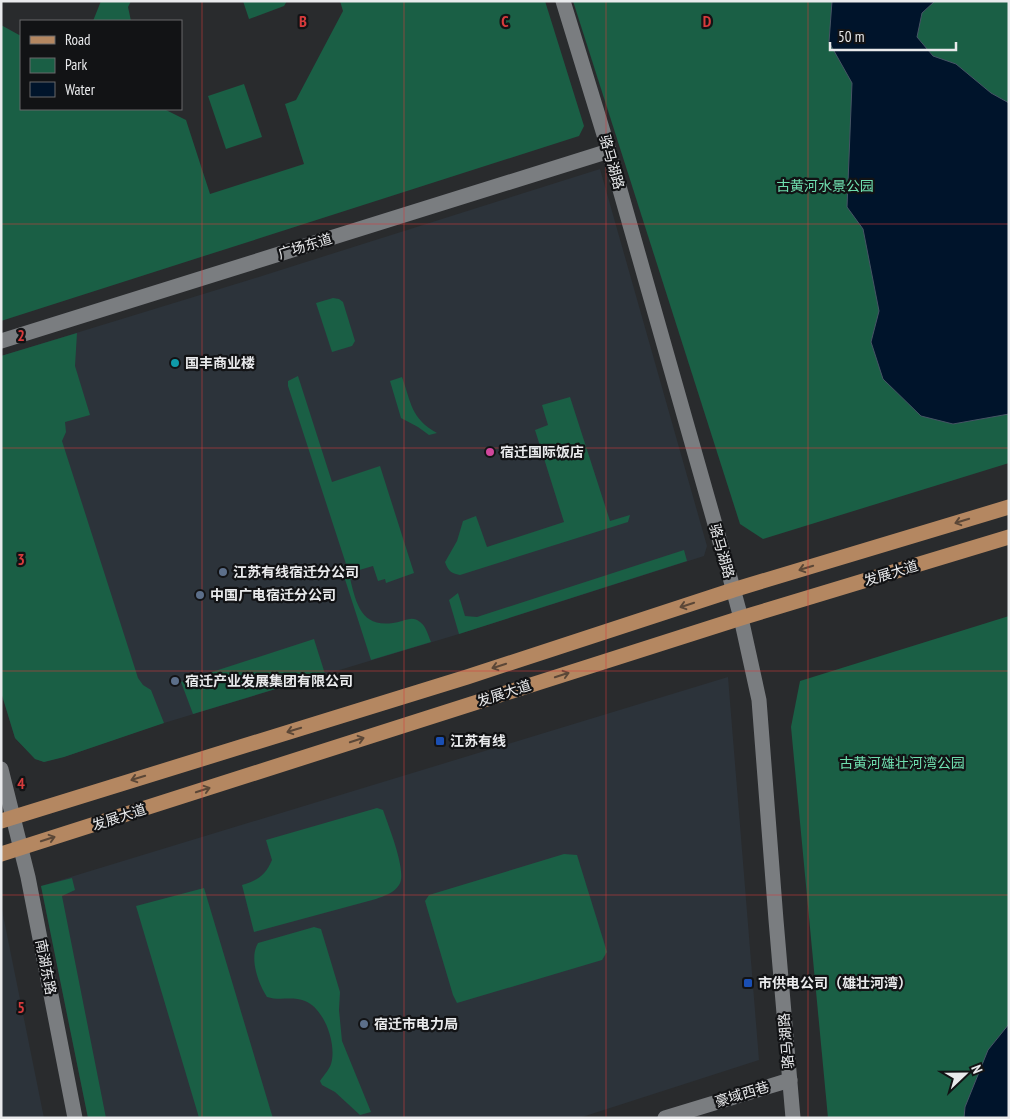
<svg xmlns="http://www.w3.org/2000/svg" width="1010" height="1119" font-family="'PT Sans Narrow','Noto Sans SC',sans-serif">
	<style>
		.built { fill: #2c333a }
		.green { fill: #1a5f45 }
		.water { fill: #00142b; stroke: #465465 }
		.lines { fill: none; stroke-linecap: round; stroke-linejoin: round }
		.minor { stroke: #7a7d80; stroke-width: 15 }
		.major { stroke: #b48761; stroke-width: 15 }
		.oneway { stroke: #5b4737 }
		.grid { fill: none; stroke: #d83b3c; stroke-width: 1; stroke-opacity: 0.55 }
		.culture-dot { fill: #0f9aa8; stroke: #121315; stroke-width: 2 }
		.hotel-dot { fill: #d1479c; stroke: #121315; stroke-width: 2 }
		.service-dot { fill: #5c6f8a; stroke: #121315; stroke-width: 2 }
		.transit-dot { fill: #1a4fb4; stroke: #121315; stroke-width: 2 }
		.labels { text-anchor: middle; dominant-baseline: central; stroke-width: 4.5; stroke-linejoin: round; paint-order: stroke }
		.street-label { font-size: 14px; fill: #e9eaec; stroke: #121315 }
		.park-label { font-size: 14px; fill: #6fdeae; stroke: #121315 }
		.poi-label { font-size: 14px; font-weight: bold; fill: #e9eaec; stroke: #121315; text-anchor: start }
		.grid-label { font-size: 16px; text-anchor: middle; font-weight: bold; fill: #d83b3c; stroke: #121315; stroke-width: 4.5; stroke-linejoin: round; paint-order: stroke }
	</style>
	<rect width="100%" height="100%" fill="#292b2d"/>
	<!-- built -->
	<g class="built">
		<polygon points="600,169 707,546 704,556 459,634 154,726 64,757 44,762 35,759 15,738 1,692 1,356 249,280"/>
		<polygon points="728,677 759,1060 579,1118 88,1118 41,886"/>
		<polygon points="1,905 44,1118 1,1118"/>
	</g>
	<!-- green -->
	<g class="green">
		<polygon points="101,1 131,1 128,7 131,21 93,21"/>
		<polygon points="243,1 287,1 284,6 249,19"/>
		<polygon points="340,1 545,1 584,126 579,136 1,321 1,25 21,36 21,109 164,109 186,120 210,194 304,164 285,104 296,100 343,11"/>
		<polygon points="573,1 1009,1 1009,463 763,539 740,524"/>
		<polygon points="244,84 262,137 226,149 208,96"/>
		<polygon points="333,298 339,299 343,302 355,341 352,346 332,352 316,303"/>
		<polygon points="77,333 75,366 90,415 65,422 66,432 62,441 138,678 143,685 151,690 164,723 64,757 44,762 35,759 15,738 1,692 1,356"/>
		<path d="M298 376 332 482 380 466 414 573 386 583 385 579 378 581 373 566 349 573C356 606 362 632 402 621 409 619 414 617 420 622 426 626 428 635 431 642L371 660 341 567 346 564 288 386V381Z"/>
		<path d="M402 377C411 402 411 419 437 433L429 435 418 427 401 418 390 381Z"/>
		<path d="M570 397 610 521 630 515 628 522 460 575C451 573 448 571 445 562L457 541 463 521 476 516 487 547 564 522 535 430 548 425 542 405Z"/>
		<polygon points="684,550 687,561 459,634 449,600 458,593 465,616 477,617"/>
		<polygon points="1009,616 1009,1118 828,1118 791,727 800,681"/>
		<polygon points="314,639 325,674 193,714 181,682"/>
		<path d="M377 808 383 810C388 825 408 873 399 885 394 893 384 896 376 899L254 932 242 885C258 880 265 876 272 860L266 840Z"/>
		<polygon points="564,854 577,855 607,952 602,960 457,1003 453,995 425,901 429,895"/>
		<polygon points="72,878 75,890 62,896 106,1118 88,1118 41,886"/>
		<polygon points="204,888 271,1112 273,1118 199,1118 197,1111 136,906"/>
		<path d="M314 927 321 929 340 992 339 1010 342 1041 371 1112 360 1115 335 1092 322 1085 320 1081C324 1075 329 1070 331 1064 337 1045 325 1009 305 1001 293 996 279 1001 267 997 258 983 249 958 258 943Z"/>
	</g>
	<!-- water -->
	<g class="water">
		<polygon points="832,1 935,1 922,13 917,37 933,56 956,64 991,93 1009,103 1009,414 953,424 921,416 883,379 871,342 879,311 863,229 847,207 852,83 829,42"/>
		<polygon points="1009,1024 1009,1118 964,1118 965,1107 988,1050"/>
	</g>
	<g class="lines">
		<!-- minor -->
		<g class="minor">
			<polyline points="563,1 609,151 728,570 741,618 759,700 776,920 793,1118"/>
			<polyline points="1,341 609,151"/>
			<polyline points="1,769 28,877 75,1118"/>
			<polyline points="665,1118 790,1080"/>
		</g>
		<!-- major -->
		<g class="major">
			<polyline points="1,821 467,677 733,590 1009,507"/>
			<polyline points="1,854 741,618 1009,537"/>
		</g>
	</g>
	<!-- one-way arrows -->
	<defs><path id="oneway-shaft" d="M-6 0H5M1.5-3L5.5 0L1.5 3" fill="none" stroke-width="1.6" stroke-linecap="round" stroke-linejoin="round" transform="scale(1.25)"/></defs>
	<g class="oneway">
		<use href="#oneway-shaft" transform="translate(962 521) rotate(163)"/>
		<use href="#oneway-shaft" transform="translate(806 568) rotate(163)"/>
		<use href="#oneway-shaft" transform="translate(687 605) rotate(162)"/>
		<use href="#oneway-shaft" transform="translate(499 666) rotate(162)"/>
		<use href="#oneway-shaft" transform="translate(562 675) rotate(-18)"/>
		<use href="#oneway-shaft" transform="translate(294 730) rotate(163)"/>
		<use href="#oneway-shaft" transform="translate(357 740) rotate(-18)"/>
		<use href="#oneway-shaft" transform="translate(138 778) rotate(163)"/>
		<use href="#oneway-shaft" transform="translate(203 790) rotate(-18)"/>
		<use href="#oneway-shaft" transform="translate(48 839) rotate(-18)"/>
	</g>
	<!-- grid -->
	<path class="grid" d="M202 1V1118M404 1V1118M606 1V1118M808 1V1118M1 224H1009M1 448H1009M1 671H1009M1 895H1009"/>
	<!-- markers -->
	<circle class="culture-dot" cx="175" cy="363" r="5"/>
	<circle class="hotel-dot" cx="490" cy="452" r="5"/>
	<g class="service-dot">
		<circle cx="223" cy="572" r="5"/>
		<circle cx="200" cy="595" r="5"/>
		<circle cx="175" cy="681" r="5"/>
		<circle cx="364" cy="1024" r="5"/>
	</g>
	<g class="transit-dot">
		<rect x="435" y="736" width="10" height="10" rx="2.5"/>
		<rect x="743" y="978" width="10" height="10" rx="2.5"/>
	</g>
	<g class="labels">
		<!-- street labels -->
		<g class="street-label">
			<text transform="translate(612 162) rotate(74)">骆马湖路</text>
			<text transform="translate(305 246) rotate(-17)">广场东道</text>
			<text transform="translate(722 551) rotate(74)">骆马湖路</text>
			<text transform="translate(891 573) rotate(-17)">发展大道</text>
			<text transform="translate(504 693) rotate(-18)">发展大道</text>
			<text transform="translate(119 817) rotate(-18)">发展大道</text>
			<text transform="translate(46 967) rotate(79)">南湖东路</text>
			<text transform="translate(786 1041) rotate(-95)">骆马湖路</text>
			<text transform="translate(742 1094) rotate(-17)">豪域西巷</text>
		</g>
		<!-- park labels -->
		<g class="park-label">
			<text x="825" y="186">古黄河水景公园</text>
			<text x="902" y="763">古黄河雄壮河湾公园</text>
		</g>
		<!-- poi labels -->
		<g class="poi-label">
			<text x="185" y="363">国丰商业楼</text>
			<text x="500" y="452">宿迁国际饭店</text>
			<text x="233" y="572">江苏有线宿迁分公司</text>
			<text x="210" y="595">中国广电宿迁分公司</text>
			<text x="185" y="681">宿迁产业发展集团有限公司</text>
			<text x="450" y="741">江苏有线</text>
			<text x="758" y="983">市供电公司（雄壮河湾）</text>
			<text x="374" y="1024">宿迁市电力局</text>
		</g>
	</g>
	<g class="grid-label">
		<text x="303" y="27">B</text>
		<text x="505" y="27">C</text>
		<text x="707" y="27">D</text>
		<text x="21" y="341">2</text>
		<text x="21" y="565">3</text>
		<text x="21" y="789">4</text>
		<text x="21" y="1013">5</text>
	</g>
	<!-- border -->
	<rect width="1010" height="1119" fill="none" stroke="#e9eaec" stroke-width="5"/>
	<!-- legend -->
	<rect x="20" y="20" width="162" height="90" fill="#121315" stroke="#68696b"/>
	<rect x="30" y="36" width="25" height="8" fill="#b48761" stroke="#68696b"/>
	<text x="65" y="45" font-size="15" fill="#e9eaec">Road</text>
	<rect x="30" y="58" width="25" height="15" fill="#1a5f45" stroke="#68696b"/>
	<text x="65" y="70" font-size="15" fill="#e9eaec">Park</text>
	<rect x="30" y="82" width="25" height="15" fill="#00142b" stroke="#68696b"/>
	<text x="65" y="95" font-size="15" fill="#e9eaec">Water</text>
	<!-- north arrow -->
	<g transform="translate(965 1074) rotate(68)" stroke="#121315" stroke-width="4" paint-order="stroke">
	<path d="M0-4L9 19L0 12L-9 19Z" fill="#e9eaec"/>
	<text y="-8" font-size="14" font-weight="bold" text-anchor="middle" fill="#e9eaec">N</text>
	</g>
	<!-- scale -->
	<path d="M830 42v8h126v-8" fill="none" stroke="#e9eaec" stroke-width="2.5"/>
	<text x="838" y="42" font-size="15" fill="#e9eaec" stroke="#121315" stroke-width="4" paint-order="stroke">50 m</text>
</svg>
